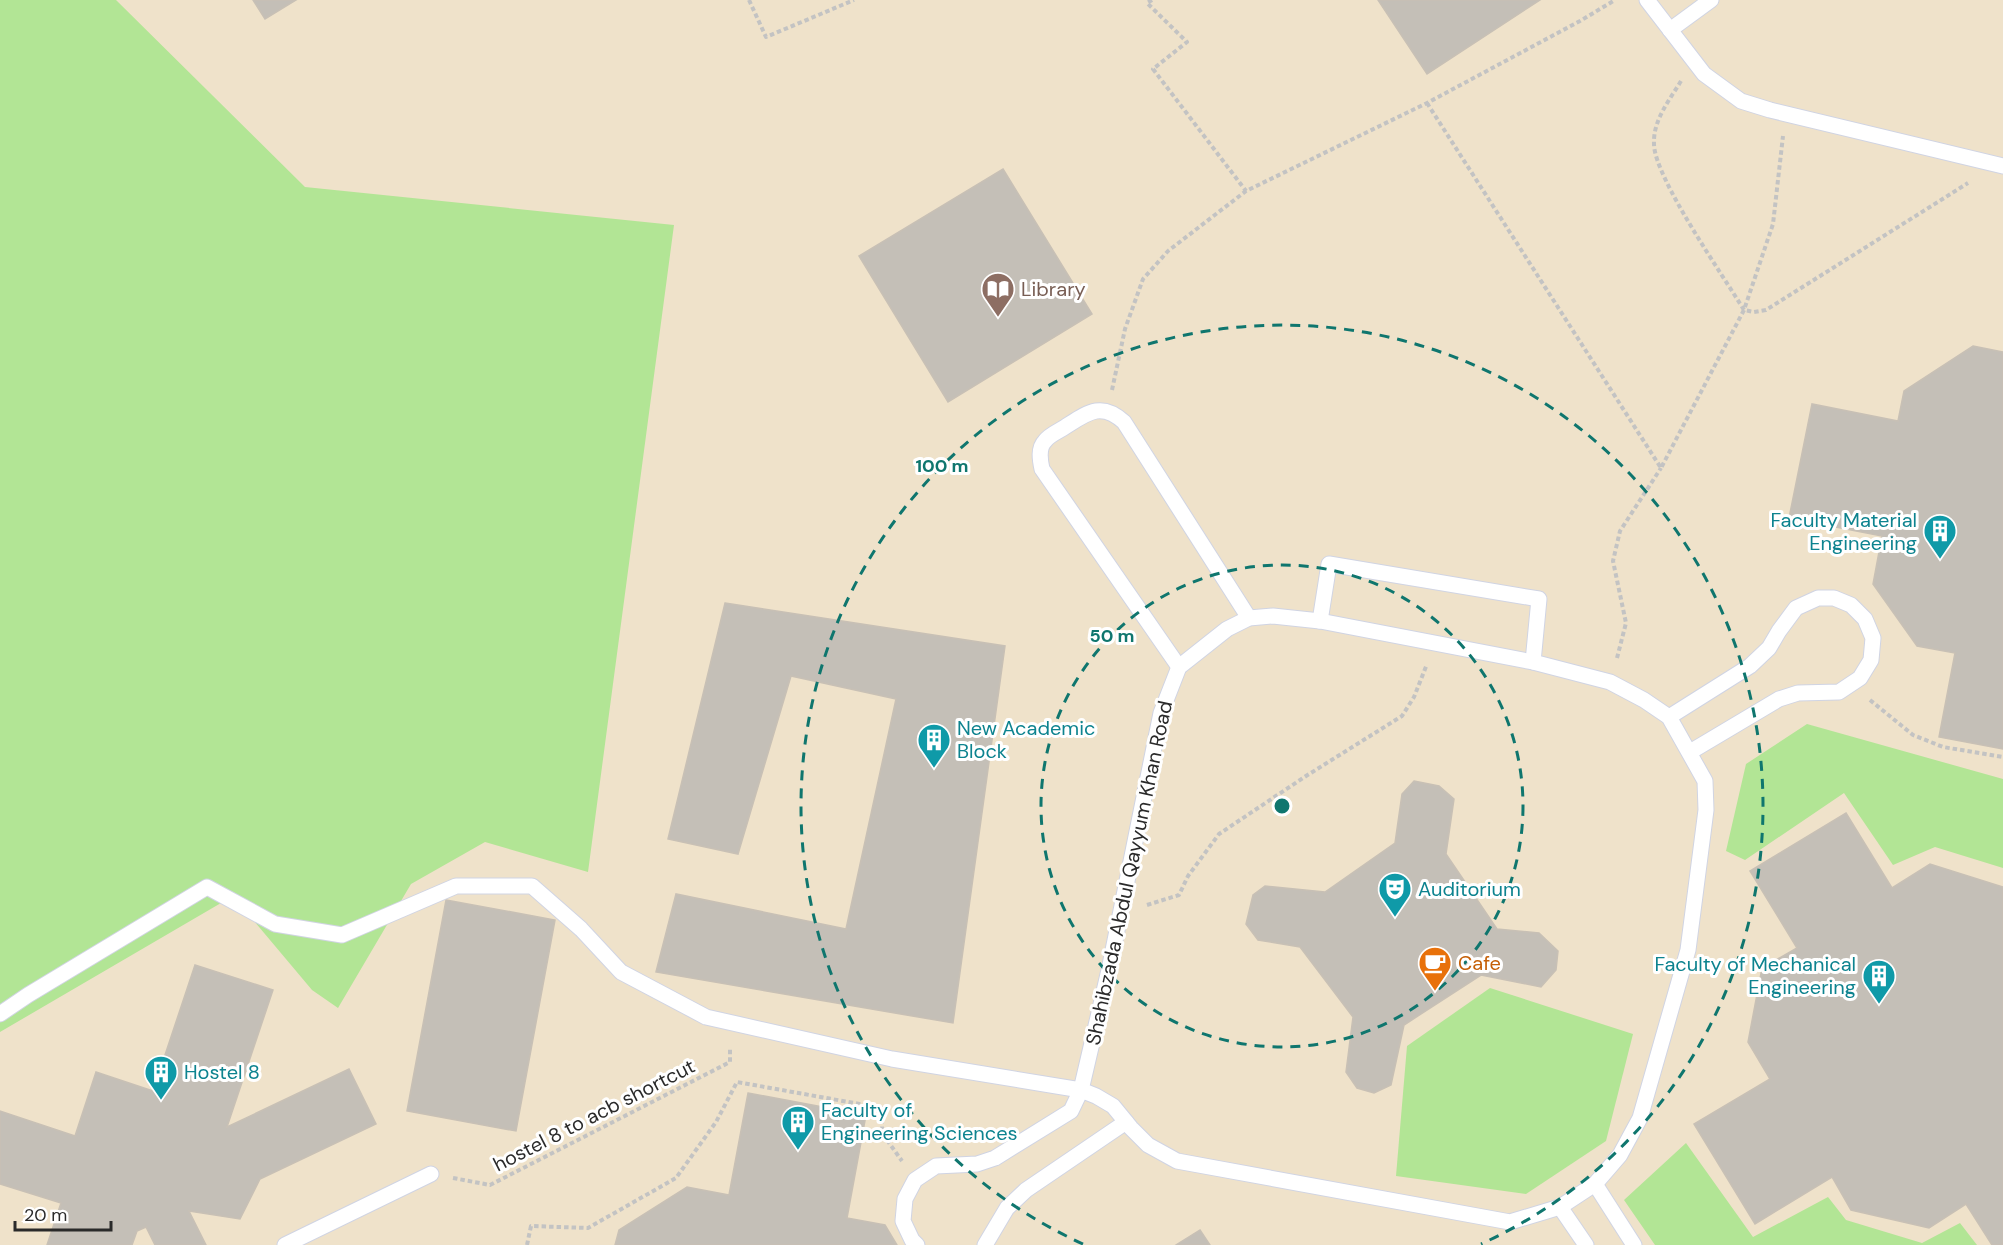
<svg xmlns="http://www.w3.org/2000/svg" width="2003" height="1245" font-family="'DM Sans',sans-serif">
	<style>
		.education { fill: #efe2ca }
		.green { fill: #b2e595 }
		.building { fill: #c4bfb7; stroke: #c8c0b5; stroke-width: 1.5 }
		.lines { fill: none; stroke-linecap: round; stroke-linejoin: round }
		.lane-casing { stroke: #d0d4e3; stroke-width: 17 }
		.path { stroke: #c3c3c3; stroke-width: 4; stroke-dasharray: 4.5 3; stroke-linecap: butt }
		.lane { stroke: #fff; stroke-width: 15 }
		.ring { fill: none; stroke: #0f766e; stroke-width: 3; stroke-dasharray: 10 8 }
		.labels { text-anchor: middle; dominant-baseline: central; stroke-width: 6; stroke-linejoin: round; paint-order: stroke }
		.education-label { font-size: 20px; fill: #785e54; stroke: #fff; text-anchor: start }
		.culture-label { font-size: 20px; fill: #0d838f; stroke: #fff; text-anchor: start }
		.street-label { font-size: 20px; fill: #2a2a2a; stroke: #fff }
		.food-label { font-size: 20px; fill: #c56008; stroke: #fff; text-anchor: start }
		.centre { fill: #0f766e; stroke: #fff; stroke-width: 3 }
		.ring-label { font-size: 18px; text-anchor: middle; font-weight: bold; fill: #0f766e; stroke: #fff; stroke-width: 6; stroke-linejoin: round; paint-order: stroke }
	</style>
	<rect width="100%" height="100%" fill="#ece4db"/>
	<!-- education -->
	<rect class="education" x="0" y="0" width="2003" height="1245"/>
	<!-- green -->
	<g class="green">
		<polygon points="0,0 116,0 305,187 674,225 588,872 485,842 411,884 338,1008 312,990 233,896 0,1032"/>
		<polygon points="1807,724 2003,779 2003,868 1935,847 1893,865 1844,793 1745,860 1726,851 1746,764"/>
		<polygon points="1490,988 1633,1034 1606,1141 1526,1194 1396,1176 1407,1046"/>
		<polygon points="1686,1143 1753,1237 1828,1197 1846,1220 1922,1243 1960,1223 1977,1245 1655,1245 1624,1200"/>
	</g>
	<!-- building -->
	<g class="building">
		<polygon points="253,0 296,0 265,19"/>
		<polygon points="1378,0 1540,0 1427,74"/>
		<polygon points="1003,169 1092,314 948,402 859,256"/>
		<polygon points="1973,346 2003,352 2003,749 1939,737 1955,653 1917,646 1873,584 1882,536 1789,518 1812,404 1898,421 1904,391"/>
		<polygon points="725,603 1005,646 953,1023 656,972 676,894 846,929 896,699 791,676 738,854 668,839"/>
		<polygon points="1414,781 1439,786 1454,799 1446,854 1497,929 1539,933 1558,951 1556,970 1541,987 1481,975 1404,1025 1391,1085 1374,1093 1357,1088 1346,1072 1353,1017 1300,947 1258,940 1246,924 1253,895 1265,886 1325,892 1395,843 1402,794"/>
		<polygon points="1846,813 1892,888 1930,864 2003,887 2003,1245 1992,1245 1966,1204 1929,1228 1851,1210 1832,1177 1755,1224 1694,1124 1770,1079 1748,1042 1762,968 1797,948 1750,871"/>
		<polygon points="446,900 555,920 516,1131 407,1111"/>
		<polygon points="195,965 273,990 227,1127 349,1069 376,1124 260,1179 240,1219 189,1211 206,1245 155,1245 146,1227 137,1231 132,1245 47,1245 61,1203 0,1184 0,1111 75,1136 96,1072 153,1091"/>
		<polygon points="748,1093 866,1115 847,1218 885,1225 897,1245 615,1245 619,1230 687,1187 729,1195"/>
		<polygon points="1200,1230 1210,1245 1176,1245"/>
	</g>
	<g class="lines">
		<!-- lane casing -->
		<g class="lane-casing">
			<g id="lane">
				<polyline points="1647,0 1704,74 1741,101 1770,110 2003,166"/>
				<polyline points="1670,30 1711,0"/>
				<polygon points="1273,616 1320,621 1533,662 1610,682 1644,700 1669,717 1705,781 1706,810 1688,950 1640,1118 1620,1155 1595,1184 1560,1207 1510,1222 1177,1161 1148,1145 1131,1128 1113,1106 1096,1096 1081,1090 1109,970 1161,713 1179,667 1227,629 1249,618"/>
				<polyline points="1320,621 1329,564 1539,599 1533,662"/>
				<path d="M1179 667 1042 469C1040 460 1038 448 1045 441 1049 435 1059 431 1065 427 1087 413 1101 401 1124 422L1249 618"/>
				<polyline points="1669,717 1750,666 1769,648 1779,631 1796,608 1818,598 1834,598 1851,605 1865,619 1873,638 1871,660 1860,678 1839,692 1798,693 1779,699 1690,752"/>
				<polyline points="0,1014 28,995 207,887 275,924 342,935 456,886 532,886 581,929 621,972 706,1017 892,1059 1081,1090 1071,1111 995,1158 977,1164 936,1166 915,1180 905,1199 903,1221 912,1240 917,1245"/>
				<polyline points="1595,1184 1634,1245"/>
				<polyline points="1560,1207 1586,1245"/>
				<polyline points="285,1245 431,1174"/>
				<polyline points="985,1245 1007,1208 1026,1190 1126,1122"/>
			</g>
		</g>
		<!-- path -->
		<g class="path">
			<polyline points="749,0 766,37 854,0"/>
			<polyline points="1152,0 1147,3 1187,42 1153,69 1246,191"/>
			<path d="M1681 81C1669 101 1653 120 1654 144 1654 177 1724 277 1744 310L1754 312 1766 310 1968 183"/>
			<polyline points="1427,103 1661,468 1744,310 1773,224 1783,136"/>
			<polyline points="1112,390 1125,329 1143,279 1168,251 1246,191 1427,103 1580,21 1615,0"/>
			<polyline points="1617,658 1626,623 1613,561 1620,531 1661,468"/>
			<polyline points="1870,700 1913,735 1943,747 2003,757"/>
			<polyline points="1147,905 1179,895 1188,876 1219,834 1306,776 1402,716 1414,697 1427,664"/>
			<polyline points="453,1178 490,1185 730,1062 730,1048"/>
			<polyline points="527,1245 531,1226 588,1228 676,1178 716,1122 737,1082 882,1108 882,1133 902,1161"/>
		</g>
		<!-- lane -->
		<use href="#lane" class="lane"/>
	</g>
	<!-- distance rings -->
	<g class="ring">
		<circle cx="1282" cy="806" r="241"/>
		<path d="M1083 1244A481 481 0 1 1 1481 1244"/>
	</g>
	<!-- icons -->
	<defs>
		<g id="library-pin" transform="scale(1.725)"><path d="M0 17L-7.5 6A9.5 9.5 0 1 1 7.5 6Z" fill="#8d6e63" stroke="#fff"/><path d="M-6-4Q-3-5.5-.7-3.5V5Q-3 3-6 4ZM6-4Q3-5.5 .7-3.5V5Q3 3 6 4Z" fill="#fff"/></g>
		<g id="building-pin" transform="scale(1.725)"><path d="M0 17L-7.5 6A9.5 9.5 0 1 1 7.5 6Z" fill="#0f9aa8" stroke="#fff"/><path d="M-4-6H4V6H1V3H-1V6H-4ZM-2.5-4.3h1.7v1.8h-1.7ZM.8-4.3h1.7v1.8H.8ZM-2.5-1h1.7V.8h-1.7ZM.8-1h1.7V.8H.8Z" fill="#fff"/></g>
		<g id="theatre-pin" transform="scale(1.725)"><path d="M0 17L-7.5 6A9.5 9.5 0 1 1 7.5 6Z" fill="#0f9aa8" stroke="#fff"/><path d="M-5-5.5Q0-4 5-5.5V0Q5 5 0 6Q-5 5-5 0ZM-3.3-2.5H-1v1.5H-3.3ZM1-2.5H3.3v1.5H1ZM-2.8 1Q0 5.5 2.8 1Z" fill="#fff"/></g>
		<g id="cafe-pin" transform="scale(1.725)"><path d="M0 17L-7.5 6A9.5 9.5 0 1 1 7.5 6Z" fill="#e8710a" stroke="#fff"/><path d="M-5.5-4.5H6V0H3Q3 3.5 0 3.5H-2.5Q-5.5 3.5-5.5 0ZM3-3.2v2h1.7v-2ZM-6 4.5H4V6H-6Z" fill="#fff"/></g>
	</defs>
	<g fill-rule="evenodd">
		<use href="#library-pin" x="998" y="289"/>
		<use href="#building-pin" x="1940" y="531"/>
		<use href="#building-pin" x="934" y="740"/>
		<use href="#theatre-pin" x="1395" y="889"/>
		<use href="#cafe-pin" x="1435" y="963"/>
		<use href="#building-pin" x="1879" y="976"/>
		<use href="#building-pin" x="161" y="1072"/>
		<use href="#building-pin" x="798" y="1122"/>
	</g>
	<g class="labels">
		<!-- education labels -->
		<g class="education-label">
			<text x="1021" y="289">Library</text>
		</g>
		<!-- culture labels -->
		<g class="culture-label">
			<text x="1917" y="520" text-anchor="end">Faculty Material<tspan x="1917" dy="23">Engineering</tspan></text>
			<text x="957" y="728">New Academic<tspan x="957" dy="23">Block</tspan></text>
			<text x="1418" y="889">Auditorium</text>
			<text x="1856" y="964" text-anchor="end">Faculty of Mechanical<tspan x="1856" dy="23">Engineering</tspan></text>
			<text x="184" y="1072">Hostel 8</text>
			<text x="821" y="1110">Faculty of<tspan x="821" dy="23">Engineering Sciences</tspan></text>
		</g>
		<!-- street labels -->
		<g class="street-label">
			<text transform="translate(1129 873) rotate(-78)">Shahibzada Abdul Qayyum Khan Road</text>
			<text transform="translate(594 1115) rotate(-27)">hostel 8 to acb shortcut</text>
		</g>
		<!-- food labels -->
		<g class="food-label">
			<text x="1458" y="963">Cafe</text>
		</g>
	</g>
	<circle cx="1282" cy="806" r="9" class="centre"/>
	<g class="ring-label">
		<text x="942" y="472">100 m</text>
		<text x="1112" y="642">50 m</text>
	</g>
	<!-- scale -->
	<path d="M15 1221v9h96v-9" fill="none" stroke="#2a2a2a" stroke-width="3"/>
	<text x="24" y="1221" font-size="18" fill="#2a2a2a" stroke="#ffffff" stroke-width="4.5" paint-order="stroke">20 m</text>
</svg>
